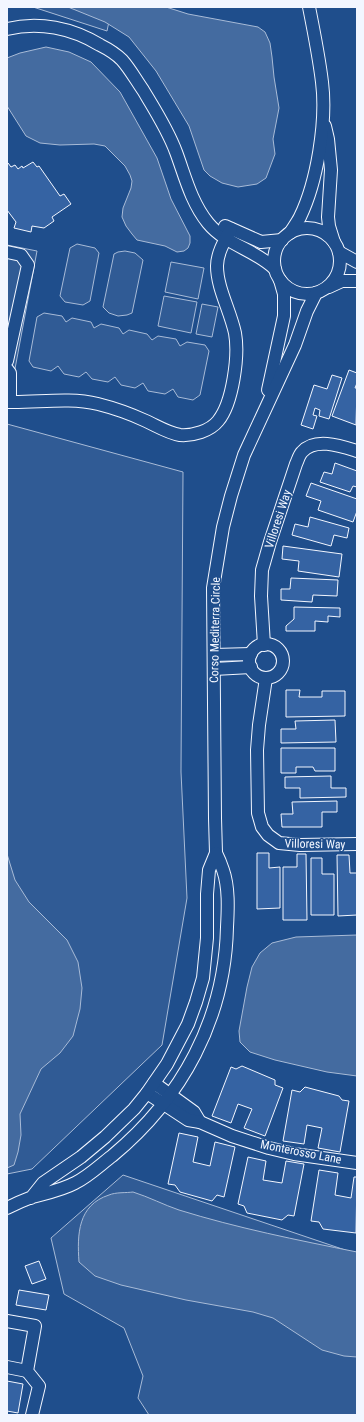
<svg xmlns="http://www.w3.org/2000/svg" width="364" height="1422" font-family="'Roboto Condensed',sans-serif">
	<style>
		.built { fill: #305b95; stroke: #a8bbd7 }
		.water { fill: #446ba0; stroke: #a8bbd7 }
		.building { fill: #3563a3; stroke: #f2f6ff }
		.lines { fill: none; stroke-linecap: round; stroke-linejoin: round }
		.minor-casing { stroke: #f2f6ff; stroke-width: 14 }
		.minor { stroke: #1f4e8c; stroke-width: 12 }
		.labels { text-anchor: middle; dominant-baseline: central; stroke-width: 3; stroke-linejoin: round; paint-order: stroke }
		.street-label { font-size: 12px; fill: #f2f6ff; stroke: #1f4e8c }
	</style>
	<rect width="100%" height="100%" fill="#1f4e8c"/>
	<!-- built -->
	<g class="built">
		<polygon points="33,7 112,7 107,31"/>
		<polygon points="77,244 95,248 99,253 90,301 83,305 65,302 60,296 70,248"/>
		<polygon points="7,245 37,251 14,374 7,374"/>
		<polygon points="125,251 135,253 143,260 132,313 127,315 118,316 109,313 103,307 114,254 118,252"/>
		<polygon points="171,262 204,268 198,299 165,292"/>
		<polygon points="164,296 197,302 191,333 158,326"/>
		<polygon points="202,304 218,307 212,337 196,334"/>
		<polygon points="44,313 62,316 66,322 72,318 91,322 94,328 101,324 119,328 123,334 129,330 147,334 152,340 158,336 176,339 180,346 187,342 205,345 209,351 200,395 193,400 178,397 173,389 165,394 148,391 143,383 135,388 121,385 115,377 108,382 92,379 86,372 79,377 64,374 58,366 51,371 33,367 29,361 37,317"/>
		<polygon points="7,424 183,472 181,772 187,898 162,1045 32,1169 7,1174"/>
		<polygon points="123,1175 357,1254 357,1415 149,1415 138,1398 143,1376 124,1328 64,1294 51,1238"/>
	</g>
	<!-- water -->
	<g class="water">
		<polygon points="68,7 166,7 188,14 258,27 265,32 270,43 272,57 274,77 279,108 273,139 275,154 266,178 257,184 238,187 222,183 210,176 204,170 189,126 156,71 129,37 105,22"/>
		<polygon points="46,47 69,52 91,62 120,92 157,158 171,199 190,236 190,243 188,248 184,251 177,252 165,246 137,240 132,234 126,226 122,217 123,208 131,188 132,181 130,175 125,166 105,146 94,144 60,145 40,143 26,136 7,106 7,58 20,53"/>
		<polygon points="7,854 15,880 29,902 67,940 78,962 82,988 80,1009 73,1036 60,1053 41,1069 20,1114 21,1135 18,1152 14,1165 7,1168"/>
		<polygon points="357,935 357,1076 327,1072 275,1060 250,1052 240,1042 239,1031 247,987 252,967 260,953 272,943 296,937"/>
		<path d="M133 1192C149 1197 164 1205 179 1210 237 1228 297 1240 357 1252V1357L344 1356 322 1350 273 1318 253 1312 186 1300 121 1285 95 1276 79 1262C77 1234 78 1205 109 1195 116 1192 126 1193 133 1192Z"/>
	</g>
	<!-- building -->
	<g class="building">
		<polygon points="33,162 37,167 39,166 60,196 64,194 71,204 52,217 54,221 44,228 32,226 31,232 14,228 16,222 7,210 7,164 8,163 11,167 15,165 18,169 22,166 23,168"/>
		<polygon points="349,370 357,373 357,383 355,388 357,388 356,425 332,416"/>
		<polygon points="332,375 342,378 329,419 319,416 320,410 315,408 313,415 317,416 313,429 301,425 314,385 327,389"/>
		<polygon points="335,463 357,471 357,487 353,486 350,492 320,482 324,472 332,474"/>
		<polygon points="311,483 357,499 357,511 353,522 318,510 321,501 306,496"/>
		<polygon points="310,517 349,528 347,538 334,535 331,546 292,535 295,524 308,527"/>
		<polygon points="283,546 342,554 339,577 298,571 299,561 282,559"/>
		<polygon points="291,578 338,580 337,596 313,595 312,602 281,600 281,589 290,589"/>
		<polygon points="294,607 340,608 340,617 328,616 328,622 315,621 315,631 286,631 286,626 294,619"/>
		<polygon points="286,690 300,690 299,697 322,697 322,691 345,691 345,716 286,717"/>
		<polygon points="335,720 336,742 281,743 281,729 296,729 295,721"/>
		<polygon points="281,748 335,748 335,771 315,771 313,767 296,767 296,773 281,773"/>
		<polygon points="331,776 331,788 346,788 346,797 300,798 300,788 285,788 285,777"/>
		<polygon points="337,801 337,812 322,812 322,827 282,827 281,814 293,814 292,802"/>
		<polygon points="257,853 269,853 269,868 280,867 280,908 257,909"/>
		<polygon points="297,854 306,854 307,920 283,920 283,867 297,867"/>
		<polygon points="337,855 349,855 350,873 357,873 357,915 338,916"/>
		<polygon points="311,858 322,858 322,874 334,874 334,915 311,915"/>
		<polygon points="242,1066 275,1080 275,1085 283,1088 265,1136 244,1128 252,1109 238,1104 231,1123 212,1116 231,1067 236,1069"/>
		<polygon points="305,1087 339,1096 342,1100 349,1101 340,1152 318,1148 322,1128 307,1125 304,1144 283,1141 292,1090 300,1092"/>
		<polygon points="179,1133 198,1137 193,1162 210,1166 215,1142 235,1147 224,1197 217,1195 212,1201 180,1192 175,1185 168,1184"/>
		<polygon points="248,1157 266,1161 263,1180 282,1183 286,1161 304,1164 294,1216 288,1215 282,1220 247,1213 244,1206 238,1204"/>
		<polygon points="319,1170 338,1173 335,1195 351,1198 354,1177 357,1177 356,1233 323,1229 319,1222 311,1221"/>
		<polygon points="39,1261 46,1279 32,1284 25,1266"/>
		<polygon points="19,1290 49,1295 46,1310 16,1305"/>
		<polygon points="7,1381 23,1384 18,1413 7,1411"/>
	</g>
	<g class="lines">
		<!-- minor casing -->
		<g class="minor-casing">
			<g id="minor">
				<path d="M7 29C39 21 72 28 100 45 108 49 116 54 122 60 130 69 136 80 143 90 155 110 168 130 176 152 185 176 191 202 208 223 226 245 256 250 275 269"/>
				<polyline points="325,126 328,139 331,170 328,217 329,226 334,242"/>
				<polyline points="225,226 261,242 282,240"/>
				<circle cx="307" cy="261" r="33"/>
				<path d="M290 233C293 228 297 223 300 217 317 182 327 122 322 82 319 57 314 32 309 7"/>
				<polyline points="7,252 21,255 28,265 7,361"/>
				<polyline points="339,252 357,262"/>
				<polyline points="329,287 342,281 357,281"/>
				<polyline points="7,369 10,373 10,402"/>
				<polyline points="268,390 284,316 284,294 280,280"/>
				<path d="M7 402C37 403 68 397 98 404 114 408 131 414 146 421 157 426 168 433 180 435 193 436 210 431 218 421 233 403 239 355 235 333 230 310 217 288 217 266 217 253 225 240 231 229"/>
				<circle cx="266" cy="661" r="17"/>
				<path d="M264 645 261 596 262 570 270 542 296 464C298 460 299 455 302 452 315 437 341 446 357 451"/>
				<polyline points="214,655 251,654"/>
				<polyline points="214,669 251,667"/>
				<polyline points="266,678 259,725 257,750 258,813 262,827 268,835 279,843 300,845 357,844"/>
				<polyline points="216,853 215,818 213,588 223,527 231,496 244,455 295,345 307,311 316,293"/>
				<polyline points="154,1083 194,1112 200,1122"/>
				<polyline points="147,1093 188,1120 200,1122 232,1136 269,1148 294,1154 357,1163"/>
				<path d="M7 1208C15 1204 24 1200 32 1197 47 1193 62 1190 75 1183 89 1176 100 1165 112 1156 182 1098 225 1019 227 927 228 909 229 887 223 870 221 864 219 859 216 853L209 870 207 894V938L203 978 196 1002 188 1024 167 1064 147 1093 134 1109 105 1137 81 1157 43 1183 31 1198"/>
				<polyline points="7,1321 35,1326 27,1371 39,1386 32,1415"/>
				<polyline points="7,1367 27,1371"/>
			</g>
		</g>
		<!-- minor -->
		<use href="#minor" class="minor"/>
	</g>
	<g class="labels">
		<!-- street labels -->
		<g class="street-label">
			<text transform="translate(278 519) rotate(-72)">Villoresi Way</text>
			<text transform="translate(215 630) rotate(-89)">Corso Mediterra Circle</text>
			<text transform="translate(315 844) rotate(1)">Villoresi Way</text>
			<text transform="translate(301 1152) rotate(11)">Monterosso Lane</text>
		</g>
	</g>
	<!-- border -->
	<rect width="364" height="1422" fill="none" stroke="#f2f6ff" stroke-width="16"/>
</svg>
